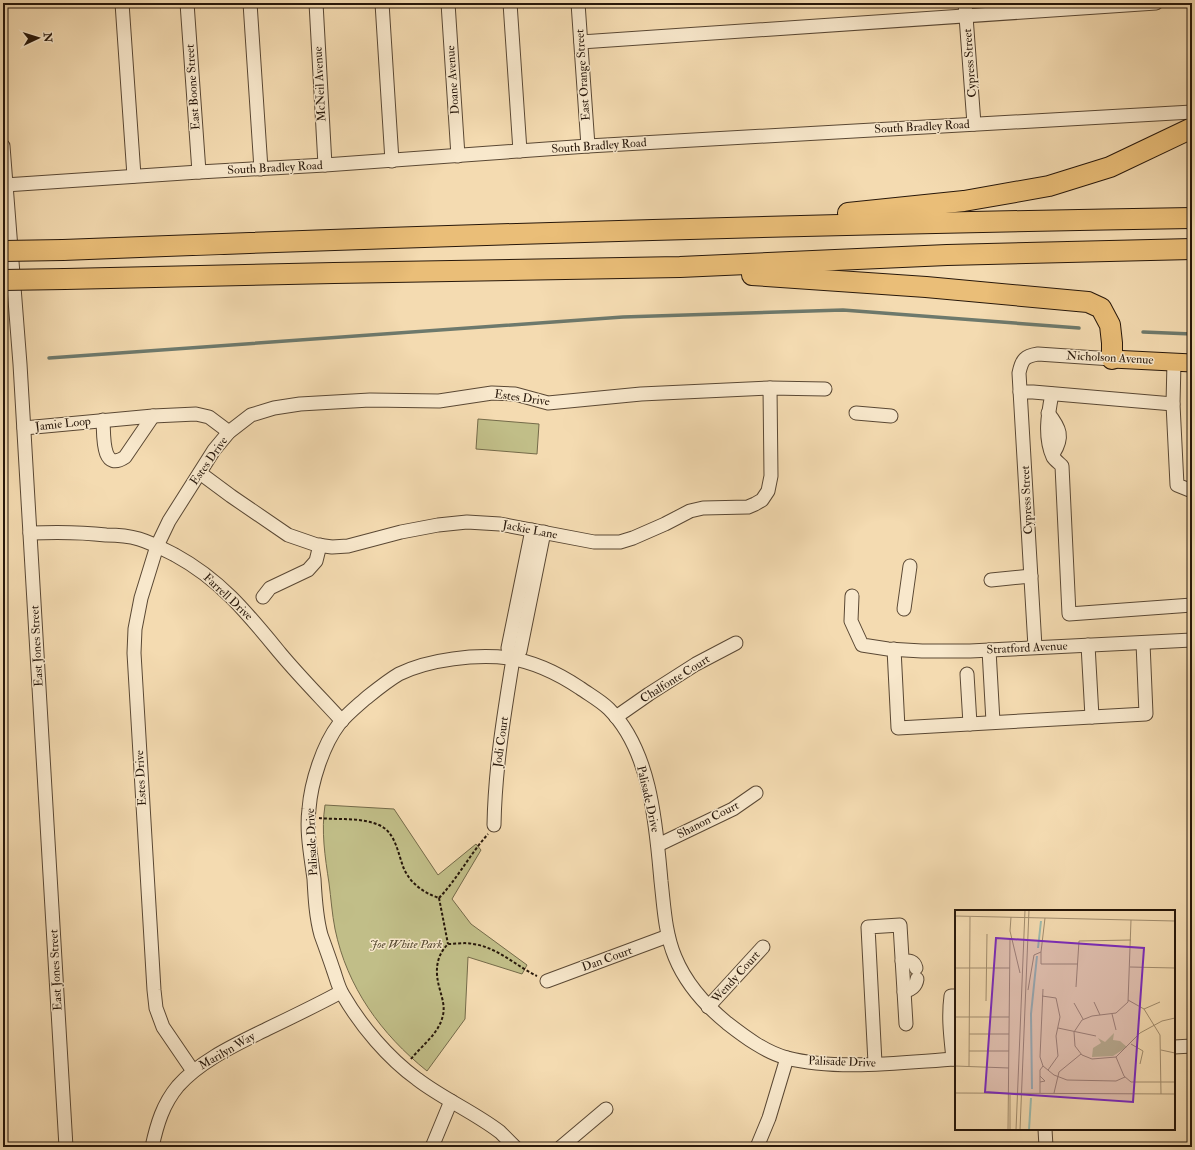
<svg xmlns="http://www.w3.org/2000/svg" width="1195" height="1150" font-family="'IM FELL Double Pica',serif">
	<style>
		.green { fill: #c1be88; stroke: #746a49 }
		.lines { fill: none; stroke-linecap: round; stroke-linejoin: round }
		.stream { stroke: #6d796c; stroke-width: 3.5 }
		.minor-casing { stroke: #5a4834; stroke-width: 15 }
		.major-casing { stroke: #27170a; stroke-width: 19 }
		.highway-casing { stroke: #27170a; stroke-width: 22 }
		.path { stroke: #27170a; stroke-width: 2; stroke-dasharray: 3 2; stroke-linecap: butt }
		.minor { stroke: #f8e8cc; stroke-width: 13 }
		.major { stroke: #eabe78; stroke-width: 17 }
		.highway { stroke: #eabe78; stroke-width: 20 }
		.highway-bridge-casing { stroke: #27170a; stroke-width: 22; stroke-linecap: butt }
		.highway-bridge { stroke: #eabe78; stroke-width: 20 }
		.labels { text-anchor: middle; dominant-baseline: central; stroke-width: 3; stroke-linejoin: round; paint-order: stroke }
		.street-label { font-size: 12px; fill: #27170a; stroke: #f8e8cc }
		.park-label { font-size: 12px; font-style: italic; fill: #554930; stroke: #f8e8cc }
		.inset-river { fill: none; stroke: #9cbbae; stroke-width: 2 }
		.inset-road { fill: none; stroke: #a28d6e; stroke-width: 1 }
		.view { fill: #7b2cbf; fill-opacity: 0.15; stroke: #7b2cbf; stroke-width: 2 }
		.inset-edge { fill: none; stroke: #27170a; stroke-width: 2 }
	</style>
	<rect width="100%" height="100%" fill="#f4dbb1"/>
	<filter id="stains"><feTurbulence type="fractalNoise" baseFrequency=".005" numOctaves="4"/><feColorMatrix values="0 0 0 0 .2 0 0 0 0 .09 0 0 0 0 .02 0 0 0 .5 -.17"/></filter>
	<radialGradient id="worn" r=".72"><stop offset=".6" stop-color="#630" stop-opacity="0"/><stop offset="1" stop-color="#630" stop-opacity=".3"/></radialGradient>
	<!-- green -->
	<g class="green">
		<polygon points="478,419 539,424 537,454 476,449"/>
		<path d="M325 805 394 809 438 875 476 844 481 850 452 899 471 924 527 965 522 974 468 957 465 1019 427 1071C381 1034 347 987 335 929 332 914 331 898 329 883 325 857 321 831 325 805Z"/>
	</g>
	<g class="lines">
		<!-- stream -->
		<g class="stream">
			<polyline points="1143,332 1192,334"/>
			<polyline points="49,358 623,317 843,310 1079,328"/>
		</g>
		<!-- minor casing -->
		<g class="minor-casing">
			<g id="minor">
				<polyline points="122,3 134,176"/>
				<polyline points="187,3 199,172"/>
				<polyline points="250,3 261,169"/>
				<polyline points="316,3 325,165"/>
				<polyline points="382,3 392,161"/>
				<polyline points="448,3 458,156"/>
				<polyline points="510,3 520,151"/>
				<polyline points="578,3 588,146"/>
				<polyline points="965,3 974,124"/>
				<polyline points="581,42 1156,3"/>
				<polyline points="3,146 20,364 66,1147"/>
				<polyline points="3,186 5,185 199,172 325,165 588,146 1192,112"/>
				<polyline points="1174,362 1173,404 1177,485 1192,491"/>
				<polyline points="1020,392 1033,392 1173,404"/>
				<path d="M1052 394C1048 414 1044 437 1053 457 1055 460 1059 463 1062 466L1069 614 1192 605"/>
				<polyline points="856,413 891,416"/>
				<path d="M1048 413C1060 428 1064 437 1053 454"/>
				<path d="M103 420C104 434 101 473 125 457L153 416"/>
				<polyline points="24,428 153,416 196,414 209,417 229,432"/>
				<polyline points="200,473 231,496 288,535 317,545 332,547 348,546 401,532 438,525 467,522 500,524 594,542 620,542 633,538 665,524 690,511 703,508 748,507 755,504 762,500 768,491 771,476 770,388"/>
				<path d="M30 533C56 532 81 532 106 535 117 535 129 536 139 539 152 543 163 549 175 555 221 580 248 614 280 653 300 677 321 698 342 721"/>
				<polyline points="991,580 1031,576"/>
				<polyline points="852,596 851,621 862,645 888,649 922,651 970,651 1192,640"/>
				<polyline points="263,597 270,588 308,570 316,561 320,545"/>
				<polyline points="904,609 910,566"/>
				<polyline points="1088,645 1092,717"/>
				<path d="M1035 647 1019 373C1022 359 1025 356 1038 354L1112 359"/>
				<polyline points="894,649 898,728 1146,714 1143,643"/>
				<polyline points="989,650 993,722"/>
				<polyline points="513,659 520,651 544,532"/>
				<polyline points="967,674 970,724"/>
				<polyline points="616,717 649,694 696,664 736,643"/>
				<path d="M494 825C495 769 504 714 513 659L508 648 532 530"/>
				<polyline points="658,845 733,809 756,793"/>
				<path d="M902 961C909 961 914 960 916 968"/>
				<polyline points="547,981 668,936"/>
				<path d="M904 992C911 989 916 987 917 979"/>
				<polyline points="708,1007 763,947"/>
				<polyline points="1174,1047 1192,1046"/>
				<path d="M953 1059C951 1038 948 1018 951 996H956"/>
				<polyline points="875,1063 868,927 900,925 906,1024"/>
				<polyline points="193,1071 163,1027 156,1008 154,990 134,653 135,629 141,598 157,546 169,521 214,450 229,432 251,415 274,408 300,404 370,400 439,401 492,393 515,394 548,403 641,394 770,388 825,389"/>
				<polyline points="1045,1129 1046,1147"/>
				<path d="M152 1147C157 1124 163 1104 178 1086 201 1060 237 1044 267 1029 292 1017 317 1005 341 992"/>
				<polyline points="432,1147 451,1101"/>
				<path d="M515 1147C510 1142 505 1137 500 1132 474 1112 443 1099 417 1079 388 1058 361 1026 343 995 338 987 336 977 333 969 329 957 325 946 321 935 316 917 315 898 314 879 311 856 306 832 309 809 311 782 323 745 339 724 346 715 356 707 365 699 375 691 387 681 399 674 430 659 476 654 509 658 535 662 559 674 580 688 590 695 601 701 609 709 651 751 656 825 661 881 664 907 665 933 675 957 686 984 705 1005 727 1023 745 1037 765 1052 787 1058 837 1071 905 1062 956 1059"/>
				<polyline points="561,1147 606,1109"/>
				<polyline points="757,1147 769,1118 787,1058"/>
			</g>
		</g>
		<!-- major casing -->
		<g class="major-casing">
			<polyline id="major" points="1112,359 1192,363"/>
		</g>
		<!-- highway casing -->
		<g class="highway-casing">
			<g id="highway">
				<polyline points="848,213 964,201 1049,186 1110,167 1192,128"/>
				<path d="M63 250C439 235 815 224 1192 218"/>
				<polyline points="752,275 926,287 1088,302 1101,308 1110,325 1112,343 1112,359"/>
				<polyline points="65,279 334,273 680,267 947,255 1192,249"/>
			</g>
		</g>
		<!-- path -->
		<g class="path">
			<path d="M319 818C339 820 363 817 381 826 396 834 398 854 404 869 411 884 424 893 439 898"/>
			<path d="M439 898C458 878 470 854 488 834"/>
			<polyline points="439,898 448,944"/>
			<path d="M411 1059C422 1045 439 1034 443 1015 445 1006 442 998 440 990 435 973 435 957 448 944 456 944 465 942 473 944 497 947 516 966 537 976"/>
		</g>
		<!-- minor -->
		<use href="#minor" class="minor"/>
		<!-- major -->
		<use href="#major" class="major"/>
		<!-- highway -->
		<use href="#highway" class="highway"/>
		<!-- highway-bridge casing -->
		<g class="highway-bridge-casing">
			<g id="highway-bridge">
				<polyline points="3,251 63,250"/>
				<polyline points="3,280 65,279"/>
			</g>
		</g>
		<!-- highway-bridge -->
		<use href="#highway-bridge" class="highway-bridge"/>
	</g>
	<g class="labels">
		<!-- street labels -->
		<g class="street-label">
			<text transform="translate(970 63) rotate(-94)">Cypress Street</text>
			<text transform="translate(583 75) rotate(-94)">East Orange Street</text>
			<text transform="translate(453 80) rotate(-94)">Doane Avenue</text>
			<text transform="translate(320 84) rotate(-93)">McNeil Avenue</text>
			<text transform="translate(193 87) rotate(-94)">East Boone Street</text>
			<text transform="translate(922 127) rotate(-3)">South Bradley Road</text>
			<text transform="translate(599 146) rotate(-4)">South Bradley Road</text>
			<text transform="translate(275 168) rotate(-3)">South Bradley Road</text>
			<text transform="translate(1110 358) rotate(3)">Nicholson Avenue</text>
			<text transform="translate(522 398) rotate(8)">Estes Drive</text>
			<text transform="translate(63 424) rotate(-6)">Jamie Loop</text>
			<text transform="translate(209 461) rotate(-55)">Estes Drive</text>
			<text transform="translate(1027 500) rotate(-93)">Cypress Street</text>
			<text transform="translate(530 530) rotate(11)">Jackie Lane</text>
			<text transform="translate(228 597) rotate(43)">Farrell Drive</text>
			<text transform="translate(37 646) rotate(-93)">East Jones Street</text>
			<text transform="translate(1027 648) rotate(-3)">Stratford Avenue</text>
			<text transform="translate(675 679) rotate(-32)">Chalfonte Court</text>
			<text transform="translate(501 742) rotate(-82)">Jodi Court</text>
			<text transform="translate(141 778) rotate(-93)">Estes Drive</text>
			<text transform="translate(648 799) rotate(77)">Palisade Drive</text>
			<text transform="translate(708 820) rotate(-27)">Shanon Court</text>
			<text transform="translate(312 842) rotate(-93)">Palisade Drive</text>
			<text transform="translate(607 959) rotate(-20)">Dan Court</text>
			<text transform="translate(56 970) rotate(-93)">East Jones Street</text>
			<text transform="translate(736 977) rotate(-48)">Wendy Court</text>
			<text transform="translate(227 1051) rotate(-30)">Marilyn Way</text>
			<text transform="translate(842 1062) rotate(2)">Palisade Drive</text>
		</g>
		<!-- park labels -->
		<g class="park-label">
			<text x="406" y="944">Joe White Park</text>
		</g>
	</g>
	<!-- overview -->
	<g transform="translate(955 910)">
		<rect width="220" height="220" fill="#f4dbb1"/>
		<path d="M159 123 158 130 165 131 172 137 158 146 137 147 138 138 146 133 143 128 150 132Z" fill="#c1be88"/>
		<path class="inset-river" d="M83 38 86 11M77 179 76 104 82 46M74 220 76 188"/>
		<path class="inset-road" d="M0 6 90 8 86 42M90 8 220 11M176 10 173 92 161 103 137 106 127 110 119 122 120 136 127 145 137 149 161 147 185 123 207 111 220 108M55 21 56 7M55 21 65 63M86 42V54H123M175 57 220 58M0 58H55M121 77 124 31 176 30M88 79 85 147 88 156 99 165 112 170 161 171 170 167M73 80 79 45 86 42M87 86 101 88 105 107 101 126 103 146 93 160M173 90 189 99 205 125 206 184M31 91 32 24M139 92 145 105M119 93 128 109M189 99 205 92M157 104 161 120M0 107H54M103 118 141 126M14 124H54M176 134 188 141 185 154M206 140 220 143M14 141H54M161 147 169 166 176 172H220M0 156 54 158M14 156 15 7M85 172 90 171 85 166M0 183 220 184M85 183V160L88 156M99 183 104 162 126 144M55 185V220M53 220 55 28M61 220 70 0M65 220 74 0"/>
		<path class="view" d="M41 28 189 38 178 192 30 182Z"/>
		<rect width="220" height="220" class="inset-edge"/>
	</g>
	<!-- margin -->
	<rect width="1195" height="1150" fill="none" stroke="#f4dbb1" stroke-width="16"/>
	<rect x="4" y="4" width="1187" height="1142" fill="none" stroke="#27170a" stroke-width="2"/>
	<rect x="8" y="8" width="1179" height="1134" fill="none" stroke="#27170a"/>
	<!-- north arrow -->
	<g transform="translate(38 38) rotate(86)" stroke="#f8e8cc" stroke-width="3" paint-order="stroke">
	<path d="M0-3L7 15L0 10L-7 15Z" fill="#27170a"/>
	<text y="-6" font-size="11" font-weight="bold" text-anchor="middle" fill="#27170a">N</text>
	</g>
	<rect width="100%" height="100%" filter="url(#stains)"/>
	<rect width="100%" height="100%" fill="url(#worn)"/>
</svg>
